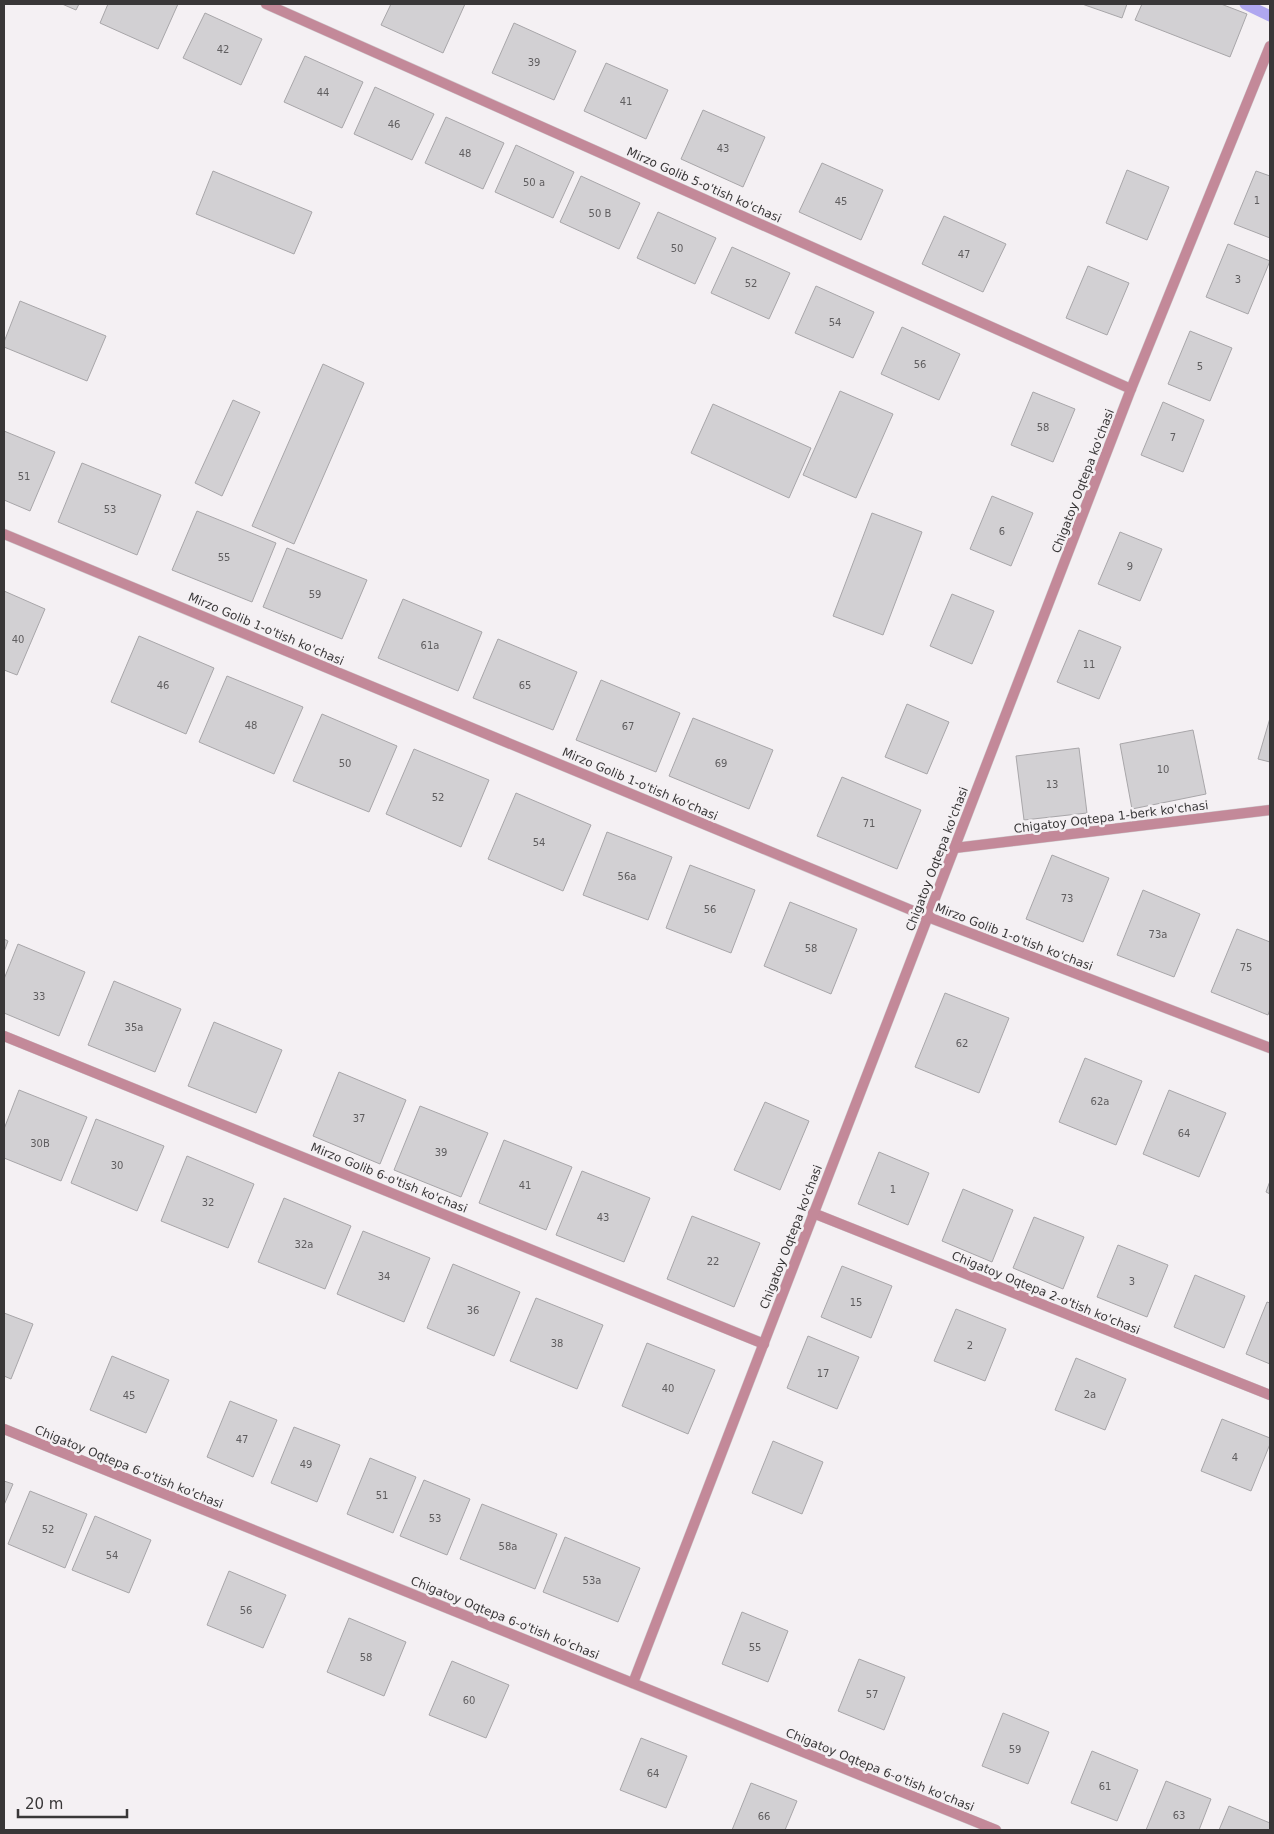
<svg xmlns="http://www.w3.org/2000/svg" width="1274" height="1834" font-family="'DejaVu Sans',sans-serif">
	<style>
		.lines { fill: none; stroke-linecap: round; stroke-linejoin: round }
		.stream { stroke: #afa7f0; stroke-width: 11 }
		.building { fill: #d2d0d3; stroke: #a8a6a9 }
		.minor-casing { stroke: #cfcbce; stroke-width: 11 }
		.minor { stroke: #c38999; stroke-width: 10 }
		.labels { text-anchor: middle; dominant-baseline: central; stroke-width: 5; stroke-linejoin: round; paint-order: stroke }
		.number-label { font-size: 10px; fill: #5f5d5f }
		.street-label { font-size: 12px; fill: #393738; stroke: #f4f0f3 }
	</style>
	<rect width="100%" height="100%" fill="#f4f0f3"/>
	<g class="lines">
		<!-- stream -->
		<polyline class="stream" points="1245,4 1270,16"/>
	</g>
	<!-- building -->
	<g class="building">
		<polygon points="62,4 79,4 76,10"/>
		<polygon points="108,4 178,4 158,49 100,23"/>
		<polygon points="391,4 465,4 443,53 381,25"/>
		<polygon points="1082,4 1127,4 1122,18"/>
		<polygon points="1142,4 1221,4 1247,14 1230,57 1135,20"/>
		<polygon points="205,13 262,39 241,85 183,58"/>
		<polygon points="514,23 576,51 554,100 492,73"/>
		<polygon points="305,56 363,82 342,128 284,102"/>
		<polygon points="606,63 668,90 646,139 584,111"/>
		<polygon points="375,87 434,114 412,160 354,134"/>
		<polygon points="703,110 765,137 743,187 681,159"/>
		<polygon points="446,117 504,143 483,189 425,163"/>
		<polygon points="516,145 574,172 553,218 495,192"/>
		<polygon points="822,163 883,190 861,240 799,212"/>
		<polygon points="1127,170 1169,187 1147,240 1106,223"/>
		<polygon points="213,171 312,212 294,254 196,214"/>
		<polygon points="1256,171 1270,176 1270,238 1234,224"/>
		<polygon points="581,176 640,203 619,249 560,222"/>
		<polygon points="658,212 716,238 695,284 637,258"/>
		<polygon points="944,216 1006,244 983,292 922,264"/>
		<polygon points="1228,244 1270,261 1248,314 1206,297"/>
		<polygon points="732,247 790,273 769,319 711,293"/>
		<polygon points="1088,266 1129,283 1107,335 1066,318"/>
		<polygon points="816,286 874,312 853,358 795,333"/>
		<polygon points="20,301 106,336 87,381 4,347 4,342"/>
		<polygon points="902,327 960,354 939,400 881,374"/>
		<polygon points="1190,331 1232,348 1210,401 1168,384"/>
		<polygon points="323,364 364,383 294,544 252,526"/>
		<polygon points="840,391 893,414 856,498 803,475"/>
		<polygon points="1033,392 1075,409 1053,462 1011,445"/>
		<polygon points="233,400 260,412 222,496 195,483"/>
		<polygon points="1163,402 1204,420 1183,472 1141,455"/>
		<polygon points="713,404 811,448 789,498 691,453"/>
		<polygon points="4,431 55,452 30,511 4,500"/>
		<polygon points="82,463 161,495 137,555 58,522"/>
		<polygon points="992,496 1033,513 1011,566 970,549"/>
		<polygon points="197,511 276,543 252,602 172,570"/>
		<polygon points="872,513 922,532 883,635 833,616"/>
		<polygon points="1120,532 1162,549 1140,601 1098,584"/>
		<polygon points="287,548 367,580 342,639 263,607"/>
		<polygon points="4,591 45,609 17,675 4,670"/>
		<polygon points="952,594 994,611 972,664 930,646"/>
		<polygon points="403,599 482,632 458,691 378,658"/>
		<polygon points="1079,630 1121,647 1099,699 1057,682"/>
		<polygon points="139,636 214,668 186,734 111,702"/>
		<polygon points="498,639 577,672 553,730 473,698"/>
		<polygon points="227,676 303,707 274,774 199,742"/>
		<polygon points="601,680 680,713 656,772 576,740"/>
		<polygon points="907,704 949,722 927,774 885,757"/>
		<polygon points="322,714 397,746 369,812 293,781"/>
		<polygon points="693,718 773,750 749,809 669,776"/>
		<polygon points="1270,718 1270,762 1258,759"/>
		<polygon points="1193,730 1206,794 1132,809 1120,744"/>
		<polygon points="1079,748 1087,813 1024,820 1016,756"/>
		<polygon points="414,749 489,780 461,847 386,814"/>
		<polygon points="842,777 921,810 897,869 817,836"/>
		<polygon points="516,793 591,825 563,891 488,859"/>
		<polygon points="607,832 672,857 648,920 583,895"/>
		<polygon points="1052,855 1109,878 1083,942 1026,919"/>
		<polygon points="690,865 755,890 731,953 666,928"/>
		<polygon points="1143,890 1200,914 1174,977 1117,955"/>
		<polygon points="790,902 857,929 831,994 764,966"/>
		<polygon points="1237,929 1270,942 1270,1009 1268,1015 1211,992"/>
		<polygon points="4,939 8,941 4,952"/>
		<polygon points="18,944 85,972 59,1036 4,1013 4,979"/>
		<polygon points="114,981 181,1009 155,1072 88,1045"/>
		<polygon points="945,993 1009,1018 979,1093 915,1067"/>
		<polygon points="214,1022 282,1050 256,1113 188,1086"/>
		<polygon points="1085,1058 1142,1081 1116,1145 1059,1122"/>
		<polygon points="339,1072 406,1100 380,1164 313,1136"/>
		<polygon points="19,1090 87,1117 61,1181 4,1158 4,1129"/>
		<polygon points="1169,1090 1226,1113 1199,1177 1143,1154"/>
		<polygon points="765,1102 809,1121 780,1190 734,1170"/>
		<polygon points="420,1106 488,1133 461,1197 394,1170"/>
		<polygon points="96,1119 164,1146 137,1211 71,1183"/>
		<polygon points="504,1140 572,1167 546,1230 479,1203"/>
		<polygon points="879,1152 929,1173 908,1225 858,1204"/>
		<polygon points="187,1156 254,1184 228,1248 161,1221"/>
		<polygon points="582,1171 650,1198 624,1262 556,1235"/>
		<polygon points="1270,1181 1270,1194 1266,1192"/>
		<polygon points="963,1189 1013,1210 992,1262 942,1241"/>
		<polygon points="284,1198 351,1226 325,1289 258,1262"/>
		<polygon points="692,1216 760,1243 734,1307 667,1279"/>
		<polygon points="1034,1217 1084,1237 1063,1289 1013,1268"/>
		<polygon points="363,1231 430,1258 404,1322 337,1294"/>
		<polygon points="1118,1245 1168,1265 1147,1317 1097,1297"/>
		<polygon points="453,1264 520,1292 494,1356 427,1328"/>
		<polygon points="842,1266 892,1286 871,1338 821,1317"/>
		<polygon points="1195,1275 1245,1296 1224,1348 1174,1327"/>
		<polygon points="536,1298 603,1325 577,1389 510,1361"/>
		<polygon points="1267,1302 1270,1303 1270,1364 1246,1354"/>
		<polygon points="956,1309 1006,1329 985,1381 934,1361"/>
		<polygon points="4,1313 33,1324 11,1379 4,1376"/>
		<polygon points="808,1336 859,1357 837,1409 787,1388"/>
		<polygon points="647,1343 715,1370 688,1434 622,1406"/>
		<polygon points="112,1356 169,1380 146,1433 90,1410"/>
		<polygon points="1076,1358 1126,1379 1105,1430 1055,1410"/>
		<polygon points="230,1401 277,1420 253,1477 207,1457"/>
		<polygon points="1222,1419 1270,1438 1270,1444 1251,1491 1201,1471"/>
		<polygon points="294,1427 340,1445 317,1502 271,1483"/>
		<polygon points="773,1441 823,1462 802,1514 752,1493"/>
		<polygon points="370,1458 416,1477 393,1533 347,1514"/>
		<polygon points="424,1480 470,1499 447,1555 400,1536"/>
		<polygon points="4,1481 13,1484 4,1505"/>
		<polygon points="30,1491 87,1514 65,1568 8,1544"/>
		<polygon points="482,1504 557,1534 535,1589 460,1559"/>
		<polygon points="95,1516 151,1540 129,1593 72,1570"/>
		<polygon points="565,1537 640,1568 618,1622 543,1592"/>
		<polygon points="229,1571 286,1595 263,1648 207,1625"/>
		<polygon points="742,1612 788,1631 768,1682 722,1664"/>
		<polygon points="349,1618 406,1642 384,1696 327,1672"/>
		<polygon points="859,1659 905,1677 884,1730 838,1711"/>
		<polygon points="452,1661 509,1685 486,1738 429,1715"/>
		<polygon points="1003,1713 1049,1732 1028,1784 982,1766"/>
		<polygon points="641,1738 687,1756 666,1808 620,1790"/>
		<polygon points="1092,1751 1138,1770 1117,1821 1071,1803"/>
		<polygon points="1166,1781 1211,1799 1199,1830 1146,1830"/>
		<polygon points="751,1783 797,1801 785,1830 732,1830"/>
		<polygon points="1229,1806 1270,1823 1270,1830 1219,1830"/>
	</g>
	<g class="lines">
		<!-- minor casing -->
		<g class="minor-casing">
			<g id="minor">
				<polyline points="266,4 1131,389"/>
				<polyline points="4,534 928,917 1270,1048"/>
				<polyline points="955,848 1270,810"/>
				<polyline points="4,1036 764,1344"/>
				<polyline points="813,1213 1270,1395"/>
				<polyline points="4,1429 996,1830"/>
				<polyline points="633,1683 1131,389 1270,46"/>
			</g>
		</g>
		<!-- minor -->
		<use href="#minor" class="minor"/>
	</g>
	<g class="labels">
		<!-- number labels -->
		<g class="number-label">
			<text x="223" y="49">42</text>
			<text x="534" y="62">39</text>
			<text x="323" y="92">44</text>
			<text x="626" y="101">41</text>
			<text x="394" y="124">46</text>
			<text x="723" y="148">43</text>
			<text x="465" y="153">48</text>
			<text x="534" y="182">50 a</text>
			<text x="1257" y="200">1</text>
			<text x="841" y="201">45</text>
			<text x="600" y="213">50 B</text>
			<text x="677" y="248">50</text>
			<text x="964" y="254">47</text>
			<text x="1238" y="279">3</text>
			<text x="751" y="283">52</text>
			<text x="835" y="322">54</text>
			<text x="920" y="364">56</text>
			<text x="1200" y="366">5</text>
			<text x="1043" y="427">58</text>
			<text x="1173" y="437">7</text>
			<text x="24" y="476">51</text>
			<text x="110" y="509">53</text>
			<text x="1002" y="531">6</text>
			<text x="224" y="557">55</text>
			<text x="1130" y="566">9</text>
			<text x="315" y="594">59</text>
			<text x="18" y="639">40</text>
			<text x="430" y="645">61a</text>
			<text x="1089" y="664">11</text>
			<text x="163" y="685">46</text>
			<text x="525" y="685">65</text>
			<text x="251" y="725">48</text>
			<text x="628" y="726">67</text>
			<text x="345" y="763">50</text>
			<text x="721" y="763">69</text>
			<text x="1163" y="769">10</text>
			<text x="1052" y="784">13</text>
			<text x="438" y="797">52</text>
			<text x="869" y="823">71</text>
			<text x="539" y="842">54</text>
			<text x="627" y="876">56a</text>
			<text x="1067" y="898">73</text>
			<text x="710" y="909">56</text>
			<text x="1158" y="934">73a</text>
			<text x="811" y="948">58</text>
			<text x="1246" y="967">75</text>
			<text x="39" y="996">33</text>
			<text x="134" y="1027">35a</text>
			<text x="962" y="1043">62</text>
			<text x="1100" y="1101">62a</text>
			<text x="359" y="1118">37</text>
			<text x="1184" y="1133">64</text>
			<text x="40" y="1143">30B</text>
			<text x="441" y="1152">39</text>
			<text x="117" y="1165">30</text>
			<text x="525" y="1185">41</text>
			<text x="893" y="1189">1</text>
			<text x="208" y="1202">32</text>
			<text x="603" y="1217">43</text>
			<text x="304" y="1244">32a</text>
			<text x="713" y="1261">22</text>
			<text x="384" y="1276">34</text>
			<text x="1132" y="1281">3</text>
			<text x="856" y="1302">15</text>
			<text x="473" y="1310">36</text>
			<text x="557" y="1343">38</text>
			<text x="970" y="1345">2</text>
			<text x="823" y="1373">17</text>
			<text x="668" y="1388">40</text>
			<text x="1090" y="1394">2a</text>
			<text x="129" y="1395">45</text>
			<text x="242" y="1439">47</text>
			<text x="1235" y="1457">4</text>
			<text x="306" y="1464">49</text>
			<text x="382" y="1495">51</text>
			<text x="435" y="1518">53</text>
			<text x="48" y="1529">52</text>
			<text x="508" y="1546">58a</text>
			<text x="112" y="1555">54</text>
			<text x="592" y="1580">53a</text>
			<text x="246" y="1610">56</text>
			<text x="755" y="1647">55</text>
			<text x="366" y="1657">58</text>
			<text x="872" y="1694">57</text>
			<text x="469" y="1700">60</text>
			<text x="1015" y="1749">59</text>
			<text x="653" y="1773">64</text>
			<text x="1105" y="1786">61</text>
			<text x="1179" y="1815">63</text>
			<text x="764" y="1816">66</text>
		</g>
		<!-- street labels -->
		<g class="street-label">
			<text transform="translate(704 185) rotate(24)">Mirzo Golib 5-o'tish ko'chasi</text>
			<text transform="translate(1083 481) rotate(-69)">Chigatoy Oqtepa ko'chasi</text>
			<text transform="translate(266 629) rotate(23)">Mirzo Golib 1-o'tish ko'chasi</text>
			<text transform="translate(640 784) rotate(23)">Mirzo Golib 1-o'tish ko'chasi</text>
			<text transform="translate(1111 817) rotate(-7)">Chigatoy Oqtepa 1-berk ko'chasi</text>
			<text transform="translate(937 859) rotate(-69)">Chigatoy Oqtepa ko'chasi</text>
			<text transform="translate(1014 937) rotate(21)">Mirzo Golib 1-o'tish ko'chasi</text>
			<text transform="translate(389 1178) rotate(22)">Mirzo Golib 6-o'tish ko'chasi</text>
			<text transform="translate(791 1237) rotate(-69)">Chigatoy Oqtepa ko'chasi</text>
			<text transform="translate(1046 1293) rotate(22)">Chigatoy Oqtepa 2-o'tish ko'chasi</text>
			<text transform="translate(129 1467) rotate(22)">Chigatoy Oqtepa 6-o'tish ko'chasi</text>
			<text transform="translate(505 1618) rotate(22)">Chigatoy Oqtepa 6-o'tish ko'chasi</text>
			<text transform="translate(880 1770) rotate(22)">Chigatoy Oqtepa 6-o'tish ko'chasi</text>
		</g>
	</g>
	<!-- border -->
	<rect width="1274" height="1834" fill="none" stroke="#393738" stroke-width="10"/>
	<!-- scale -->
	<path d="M18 1809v8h109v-8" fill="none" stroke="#393738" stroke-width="2.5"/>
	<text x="25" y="1809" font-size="15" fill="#393738" stroke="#f4f0f3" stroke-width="4" paint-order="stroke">20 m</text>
</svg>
